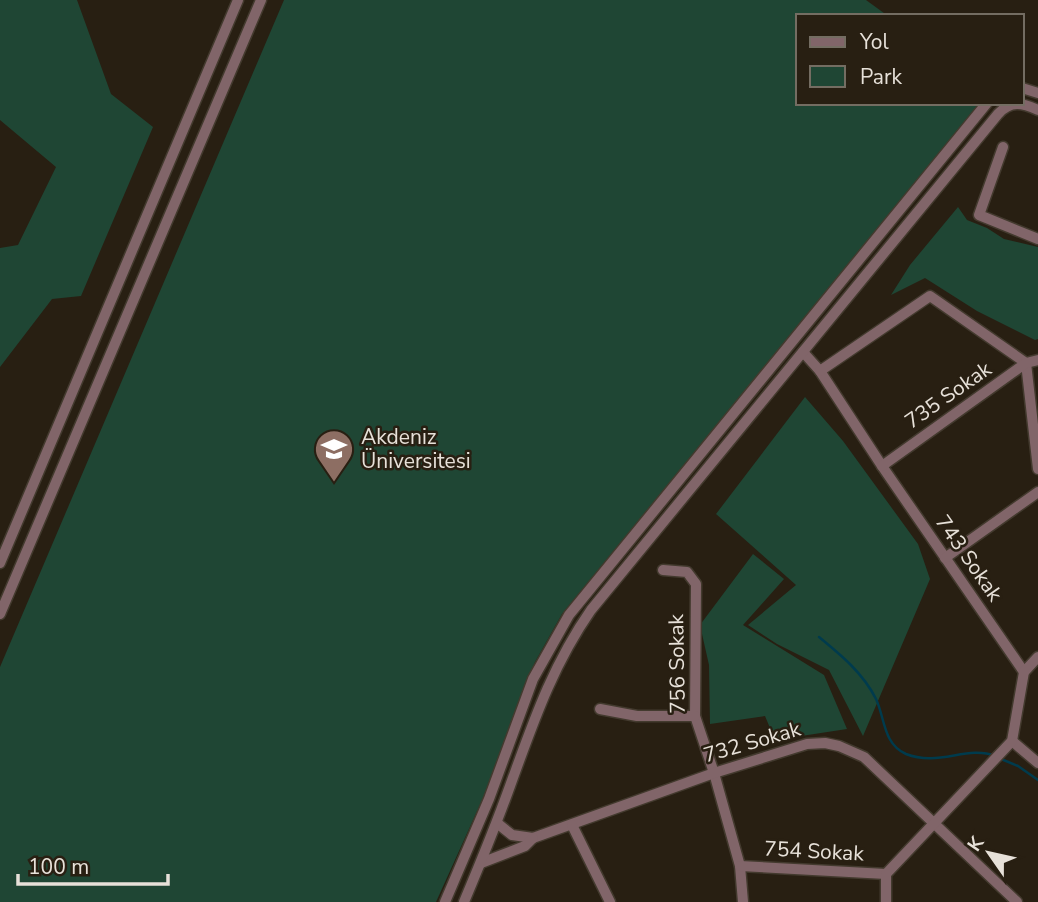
<svg xmlns="http://www.w3.org/2000/svg" width="1038" height="902" font-family="'Nunito Sans',sans-serif">
	<style>
		.green { fill: #1f4634 }
		.lines { fill: none; stroke-linecap: round; stroke-linejoin: round }
		.stream { stroke: #003b4d; stroke-width: 2.5 }
		.minor-casing { stroke: #433a2e; stroke-width: 13 }
		.minor { stroke: #816569; stroke-width: 10 }
		.labels { text-anchor: middle; dominant-baseline: central; stroke-width: 5; stroke-linejoin: round; paint-order: stroke }
		.street-label { font-size: 21px; fill: #e7e1d9; stroke: #281f12 }
		.poi-label { font-size: 21px; fill: #e7e1d9; stroke: #281f12; text-anchor: start }
	</style>
	<rect width="100%" height="100%" fill="#281f12"/>
	<!-- green -->
	<g class="green">
		<polygon points="0,0 77,0 111,94 153,127 81,296 52,299 0,367 0,248 18,245 56,167 0,120"/>
		<polygon points="284,0 866,0 888,16 798,16 798,103 980,103 562,614 535,662 483,798 436,902 0,902 0,667"/>
		<polygon points="958,207 967,220 987,228 1004,239 1038,247 1038,339 1035,340 977,311 925,278 891,295 910,265"/>
		<polygon points="805,397 843,441 918,544 930,579 863,736 829,670 777,644 748,625 796,585 716,514"/>
		<polygon points="753,554 784,579 743,625 824,675 847,729 775,740 765,716 710,724 709,665 700,625"/>
	</g>
	<g class="lines">
		<!-- stream -->
		<g class="stream">
			<path d="M819 637C841 655 863 673 876 699 885 718 883 744 906 754 939 767 967 745 995 756"/>
			<polyline points="1001,759 1018,766 1038,780"/>
		</g>
		<!-- minor casing -->
		<g class="minor-casing">
			<g id="minor">
				<polyline points="1022,88 1038,93"/>
				<polyline points="1003,147 979,215 1038,239"/>
				<polyline points="803,352 820,371 882,466 1024,672"/>
				<polyline points="820,371 930,296 1026,363 1038,469"/>
				<polyline points="882,466 1026,363 1038,360"/>
				<polyline points="945,558 1038,492"/>
				<polyline points="0,563 238,0"/>
				<polyline points="663,570 687,572 696,584 695,716 714,773 740,866 743,902"/>
				<polyline points="0,614 261,0"/>
				<polyline points="600,709 637,716 695,716"/>
				<polyline points="1012,741 1038,763"/>
				<polyline points="497,823 512,835 533,838 714,773 807,744 825,743 839,746 864,757 1017,902"/>
				<polyline points="572,825 610,902"/>
				<polyline points="481,863 525,846 533,838"/>
				<polyline points="740,866 886,874"/>
				<polyline points="445,902 489,799 533,679 569,615 987,103"/>
				<path d="M464 902C480 864 496 825 510 786 533 723 552 666 591 610L998 114C1011 100 1022 103 1038 110"/>
				<polyline points="886,902 886,874 1012,741 1024,672 1038,657"/>
			</g>
		</g>
		<!-- minor -->
		<use href="#minor" class="minor"/>
	</g>
	<!-- icons -->
	<defs>
		<g id="university-pin" transform="scale(2.0125)"><path d="M0 17L-7.5 6A9.5 9.5 0 1 1 7.5 6Z" fill="#8d6e63" stroke="#281f12"/><path d="M0-5L7-2L0 1L-7-2ZM-4 1L0 2.5L4 1V4Q0 6-4 4Z" fill="#fff"/></g>
	</defs>
	<g fill-rule="evenodd">
		<use href="#university-pin" x="334" y="449"/>
	</g>
	<g class="labels">
		<!-- street labels -->
		<g class="street-label">
			<text transform="translate(948 395) rotate(-35)">735 Sokak</text>
			<text transform="translate(969 558) rotate(55)">743 Sokak</text>
			<text transform="translate(677 664) rotate(-91)">756 Sokak</text>
			<text transform="translate(752 742) rotate(-16)">732 Sokak</text>
			<text transform="translate(814 851) rotate(3)">754 Sokak</text>
		</g>
		<!-- poi labels -->
		<g class="poi-label">
			<text x="361" y="437">Akdeniz<tspan x="361" dy="24">Üniversitesi</tspan></text>
		</g>
	</g>
	<!-- legend -->
	<rect x="796" y="14" width="228" height="91" fill="#281f12" stroke="#746d62" stroke-width="2"/>
	<rect x="810" y="37" width="35" height="10" fill="#816569" stroke="#746d62" stroke-width="2"/>
	<text x="860" y="49" font-size="21" fill="#e7e1d9">Yol</text>
	<rect x="810" y="66" width="35" height="21" fill="#1f4634" stroke="#746d62" stroke-width="2"/>
	<text x="860" y="84" font-size="21" fill="#e7e1d9">Park</text>
	<!-- north arrow -->
	<g transform="translate(989 853) rotate(304)" stroke="#281f12" stroke-width="5" paint-order="stroke">
	<path d="M0-5L12 26L0 18L-12 26Z" fill="#e7e1d9"/>
	<text y="-10" font-size="19" font-weight="bold" text-anchor="middle" fill="#e7e1d9">K</text>
	</g>
	<!-- scale -->
	<path d="M18 874v10h150v-10" fill="none" stroke="#e7e1d9" stroke-width="3.5"/>
	<text x="28" y="874" font-size="21" fill="#e7e1d9" stroke="#281f12" stroke-width="5" paint-order="stroke">100 m</text>
</svg>
